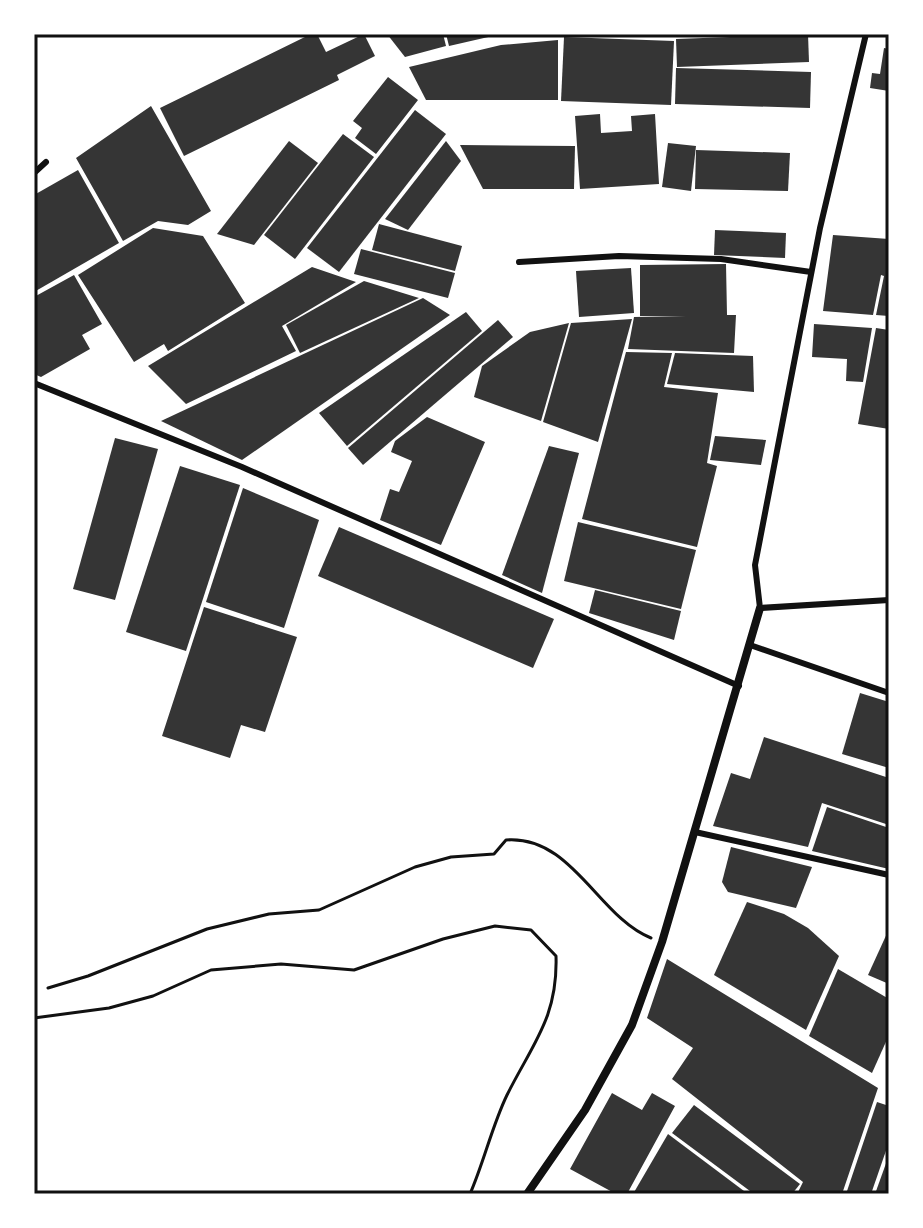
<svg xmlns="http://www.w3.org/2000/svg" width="923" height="1228" font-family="'Times New Roman',serif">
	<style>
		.building { fill: #353535 }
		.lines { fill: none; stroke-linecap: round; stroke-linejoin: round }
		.path { stroke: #111; stroke-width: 3 }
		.minor { stroke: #111; stroke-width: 6 }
		.tertiary { stroke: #111; stroke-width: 8 }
		.neatline { fill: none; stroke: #111; stroke-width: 3 }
	</style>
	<rect width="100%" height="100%" fill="#fff"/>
	<!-- building -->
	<g class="building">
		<polygon points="311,34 317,34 326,52 364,34 375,56 337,75 339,80 184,156 160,108"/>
		<polygon points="387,34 443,34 446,46 405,57"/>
		<polygon points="446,34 497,34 497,35 449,46"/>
		<polygon points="808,34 809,62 677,67 676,39"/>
		<polygon points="564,37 674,41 671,105 561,101"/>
		<polygon points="558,40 558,100 426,100 409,67 501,45"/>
		<polygon points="884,48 889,49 889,91 870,88 872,73 880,74"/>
		<polygon points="676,68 811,72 810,108 675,104"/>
		<polygon points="388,77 418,100 376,154 355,138 362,128 353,121"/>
		<polygon points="151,106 211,211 188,225 158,221 123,241 76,158"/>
		<polygon points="415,110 446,134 339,272 307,248"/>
		<polygon points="600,114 601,133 632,131 631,116 655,114 659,184 580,189 575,116"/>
		<polygon points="343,134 374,157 295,259 264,235"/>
		<polygon points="289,141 318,163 254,245 217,234"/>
		<polygon points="446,141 461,161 408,230 385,219"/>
		<polygon points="668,143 696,146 691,191 662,187"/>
		<polygon points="460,145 575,146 574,189 483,189"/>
		<polygon points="696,150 790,153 788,191 695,189"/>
		<polygon points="78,170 119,243 34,292 34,195"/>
		<polygon points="379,224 462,246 455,271 372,250"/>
		<polygon points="153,228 203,236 245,303 168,351 164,344 134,362 78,275"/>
		<polygon points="715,230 786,233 785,258 714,255"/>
		<polygon points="833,235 889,239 889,316 876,315 884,276 881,275 873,315 823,311"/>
		<polygon points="361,249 455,273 448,298 354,274"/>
		<polygon points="726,264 727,315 736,315 734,353 628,349 634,317 686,316 640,316 640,265"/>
		<polygon points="312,267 356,282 282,326 296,351 186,404 148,366"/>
		<polygon points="631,268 634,313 579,317 576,271"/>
		<polygon points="74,275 102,324 82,335 90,349 41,377 34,374 34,297"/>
		<polygon points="364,281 419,298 300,353 286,325"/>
		<polygon points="423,298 450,315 242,460 161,421"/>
		<polygon points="466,312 482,331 347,446 319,413"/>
		<polygon points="632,319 598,442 543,422 571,323"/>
		<polygon points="498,320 513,337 363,465 348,448"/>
		<polygon points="569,323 541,421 474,397 482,366 530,332"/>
		<polygon points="814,324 872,328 863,382 846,381 847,359 812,357"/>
		<polygon points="876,328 889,330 889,429 858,424"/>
		<polygon points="626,352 672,353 664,387 718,393 707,463 717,466 697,547 582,519"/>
		<polygon points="675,353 753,356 754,392 667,384"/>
		<polygon points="427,417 485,442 441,545 380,520 390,489 399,492 412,461 391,452 395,441"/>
		<polygon points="715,436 766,440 761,465 710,460"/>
		<polygon points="115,438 158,449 115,600 73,589"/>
		<polygon points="549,446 579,453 542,593 502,575"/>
		<polygon points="180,466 240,485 186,651 126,632"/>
		<polygon points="243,488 319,520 284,628 206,602"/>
		<polygon points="578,522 696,550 681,609 564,581"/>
		<polygon points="339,527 554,619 533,668 318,576"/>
		<polygon points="595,590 681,611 674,640 589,613"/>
		<polygon points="204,607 297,637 265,732 241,725 230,758 162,736"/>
		<polygon points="860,693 889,702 889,768 842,754"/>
		<polygon points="764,737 889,778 889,825 822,803 808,847 713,826 731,773 750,779"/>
		<polygon points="827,807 889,828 889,869 812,851"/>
		<polygon points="731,847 812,867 796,908 728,892 722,882"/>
		<polygon points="747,902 784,914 808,928 839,956 806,1030 714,975"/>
		<polygon points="889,929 889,984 868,975"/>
		<polygon points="667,959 878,1088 842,1194 797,1194 803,1182 672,1079 693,1048 647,1018"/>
		<polygon points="838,969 889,999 889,1035 872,1073 809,1036"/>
		<polygon points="612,1093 642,1110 652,1093 675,1106 627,1194 616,1194 570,1169"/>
		<polygon points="877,1102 889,1106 889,1142 871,1194 846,1194"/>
		<polygon points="694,1105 800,1184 792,1194 754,1194 672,1133"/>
		<polygon points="668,1134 748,1194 633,1194"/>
		<polygon points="889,1155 889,1194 875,1194"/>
	</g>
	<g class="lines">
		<!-- path -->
		<g class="path">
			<path d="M48 988 88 976 207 929 269 914 319 910 415 867 451 857 494 854 506 840C572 835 598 917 651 938"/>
			<path d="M34 1018 109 1008 153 996 211 970 281 964 354 970 443 939 495 926 531 930 556 956C558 1017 533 1043 507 1095 492 1126 484 1162 470 1194"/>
		</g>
		<!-- minor -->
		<g class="minor">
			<polyline points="866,34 820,228 755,565 760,608 889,600"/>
			<polyline points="34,173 46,162"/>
			<polyline points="519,262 619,256 721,259 811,272"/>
			<polyline points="34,383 242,467 739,686"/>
			<polyline points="750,645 889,693"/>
			<polyline points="695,832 889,875"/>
		</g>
		<!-- tertiary -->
		<polyline class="tertiary" points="527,1194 585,1110 632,1025 662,942 760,608"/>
	</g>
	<!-- border -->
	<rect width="923" height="1228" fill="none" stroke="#ffffff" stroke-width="72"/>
	<rect x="36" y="36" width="851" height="1156" class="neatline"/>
</svg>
